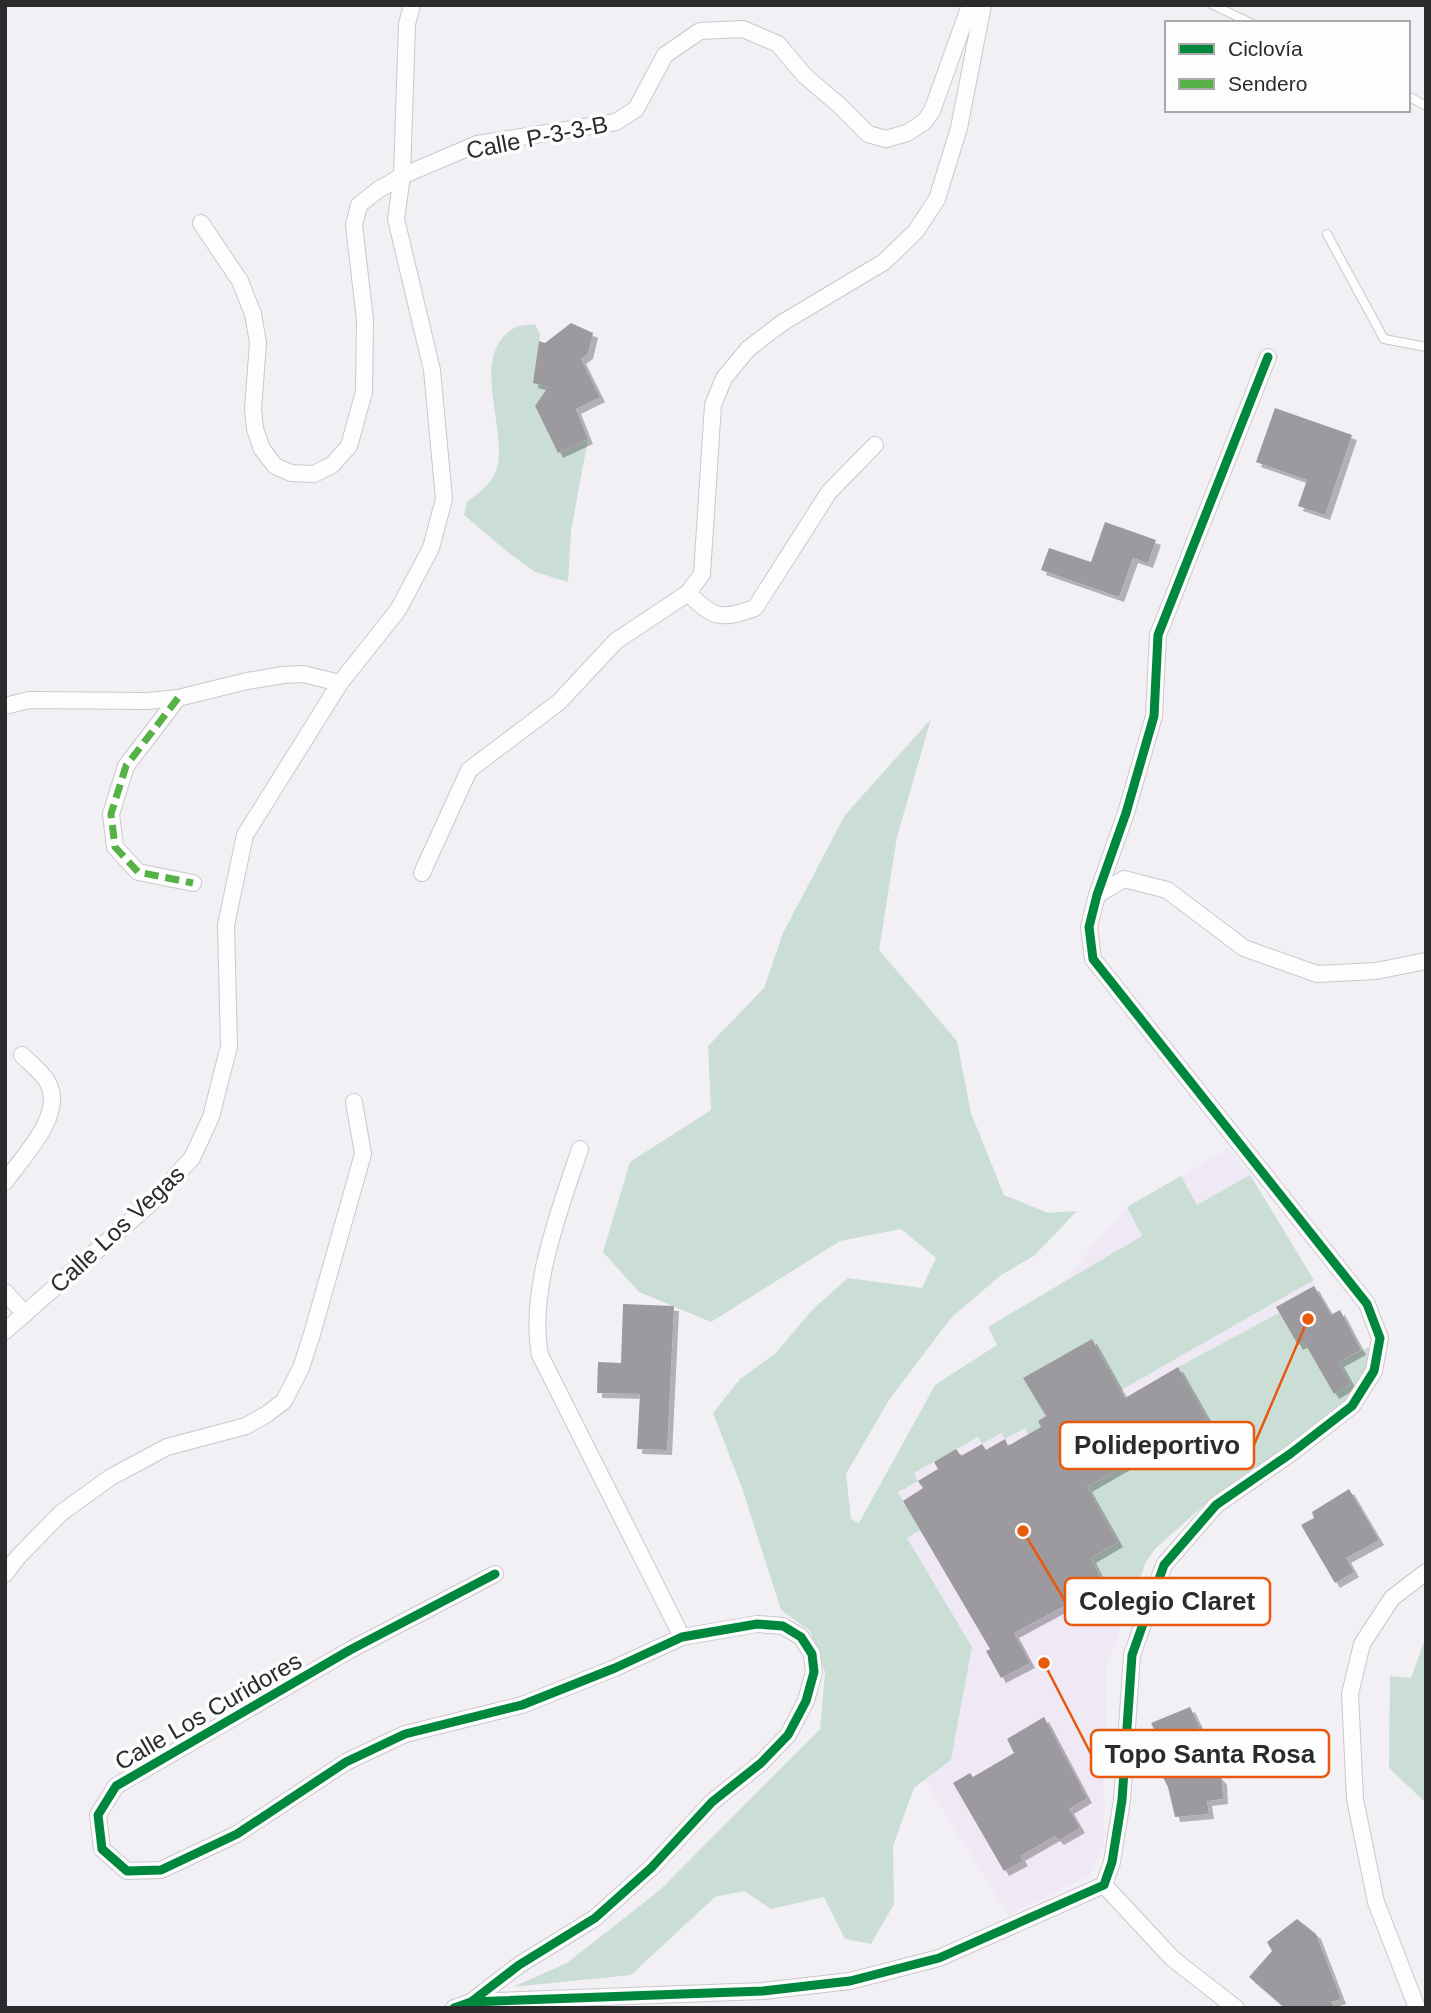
<svg xmlns="http://www.w3.org/2000/svg" width="1431" height="2013" font-family="Helvetica,sans-serif">
	<style>
		.education { fill: #efe8f5 }
		.green { fill: #cbded6 }
		.building { fill: #9c9a9e; filter: url(#shadow) }
		.lines { fill: none; stroke-linecap: round; stroke-linejoin: round }
		.service-casing { stroke: #cac8cb; stroke-width: 10 }
		.minor-casing { stroke: #cac8cb; stroke-width: 18 }
		.service { stroke: #fdfdfd; stroke-width: 8 }
		.minor { stroke: #fdfdfd; stroke-width: 16 }
		.quiet { stroke: #56b246; stroke-width: 7; stroke-dasharray: 14 7; stroke-linecap: butt }
		.cycleway-casing { stroke: #fdfdfe; stroke-width: 13 }
		.cycleway { stroke: #00873e; stroke-width: 9 }
		.labels { text-anchor: middle; dominant-baseline: central; stroke-width: 7; stroke-linejoin: round; paint-order: stroke }
		.street-label { font-size: 24px; fill: #2b2a2d; stroke: #fdfdfe }
		.leader { fill: none; stroke: #e8590c; stroke-width: 2.5 }
		.callout-dot { fill: #e8590c; stroke: #fdfdfe; stroke-width: 2.5 }
		.callout { fill: #fdfdfe; stroke: #e8590c; stroke-width: 2.5 }
		.callout-label { font-size: 26px; text-anchor: middle; font-weight: bold; fill: #2b2a2d }
	</style>
	<defs>
		<filter id="shadow"><feDropShadow dx="5" dy="5" stdDeviation="0" flood-color="#0004"/></filter>
	</defs>
	<rect width="100%" height="100%" fill="#f2f0f4"/>
	<!-- education -->
	<polygon class="education" points="1229,1148 1250,1175 1314,1280 1331,1314 1340,1310 1360,1350 1369,1347 1364,1390 1334,1414 1204,1505 1155,1549 1146,1562 1106,1668 1104,1844 1089,1876 1008,1915 924,1779 951,1760 972,1647 907,1538 859,1524 935,1385 997,1345 988,1327 1061,1283 1127,1207"/>
	<!-- green -->
	<g class="green">
		<path d="M535 324 540 335 534 383 548 387 535 407 558 452 588 439 571 531 568 582 535 572 505 550 464 515 467 502C478 494 490 485 496 471 510 432 467 356 514 328 519 325 529 325 535 324Z"/>
		<polygon points="931,719 897,837 879,950 957,1041 971,1113 1004,1195 1048,1213 1077,1211 1034,1256 1001,1275 951,1318 889,1400 846,1474 851,1519 859,1523 935,1385 997,1345 988,1327 1142,1236 1127,1207 1181,1176 1197,1205 1250,1175 1314,1280 1121,1390 1092,1339 1024,1378 1046,1416 1038,1421 1045,1436 1033,1443 1025,1428 1005,1439 1001,1433 982,1444 978,1437 914,1473 918,1481 898,1492 920,1530 907,1538 972,1647 951,1760 914,1788 893,1846 894,1904 871,1944 845,1939 824,1897 771,1909 744,1891 715,1897 631,1975 513,1987 567,1963 660,1890 820,1729 825,1672 810,1631 781,1610 742,1488 713,1413 740,1379 776,1353 812,1310 848,1278 922,1288 936,1258 901,1229 840,1241 711,1322 639,1292 603,1252 630,1162 711,1110 708,1046 764,988 783,933 845,815"/>
		<polygon points="1279,1313 1298,1345 1304,1342 1334,1393 1351,1384 1339,1362 1369,1347 1364,1390 1204,1505 1155,1549 1146,1562 1128,1609 1118,1607 1091,1558 1118,1542 1083,1479 1207,1418 1178,1367"/>
		<polygon points="1425,1639 1426,1639 1426,1803 1389,1768 1390,1676 1411,1678"/>
	</g>
	<!-- building -->
	<g class="building">
		<polygon points="571,323 593,333 588,354 581,359 600,397 576,409 588,439 558,453 535,406 548,387 533,383 539,341 545,343"/>
		<polygon points="1275,408 1352,435 1325,515 1298,506 1307,480 1256,462"/>
		<polygon points="1105,522 1156,540 1148,563 1133,558 1119,597 1041,570 1049,548 1091,562"/>
		<polygon points="1314,1286 1331,1315 1340,1310 1361,1350 1339,1362 1351,1384 1334,1394 1304,1342 1298,1345 1276,1307"/>
		<polygon points="623,1304 674,1306 667,1450 637,1449 640,1394 597,1393 598,1362 621,1363"/>
		<polygon points="1092,1339 1125,1398 1178,1367 1207,1418 1087,1487 1118,1542 1091,1558 1118,1613 1110,1618 1092,1591 1014,1633 1030,1663 1001,1678 986,1651 990,1649 903,1501 923,1488 918,1481 938,1469 934,1462 956,1449 961,1456 982,1444 986,1450 1005,1439 1008,1446 1041,1427 1038,1421 1046,1416 1023,1378"/>
		<polygon points="1349,1489 1379,1540 1346,1558 1354,1572 1335,1583 1301,1525 1314,1518 1312,1512"/>
		<polygon points="1190,1707 1200,1728 1190,1732 1201,1755 1222,1780 1223,1799 1207,1801 1209,1814 1175,1817 1168,1787 1148,1747 1160,1741 1151,1723"/>
		<polygon points="1044,1717 1087,1798 1069,1809 1080,1828 1059,1840 1055,1836 1020,1856 1023,1861 1004,1871 953,1783 970,1773 973,1777 1014,1753 1007,1739"/>
		<polygon points="1297,1919 1316,1934 1341,1999 1331,2002 1335,2008 1285,2008 1249,1977 1272,1951 1267,1942"/>
	</g>
	<g class="lines">
		<!-- service casing -->
		<g class="service-casing">
			<g id="service">
				<polyline points="1213,5 1251,23"/>
				<polyline points="1408,96 1426,106"/>
				<polyline points="1327,234 1384,339 1426,347"/>
			</g>
		</g>
		<!-- minor casing -->
		<g class="minor-casing">
			<g id="minor">
				<polyline points="201,223 240,281 253,314 258,343 253,409 255,429 262,449 275,466 291,473 314,474 332,465 349,446 364,392 365,320 354,225 359,205 378,190 402,176 477,144 616,122 636,109 665,55 700,31 743,29 778,44 805,76 839,105 868,134 886,139 907,133 924,122 932,111 970,5"/>
				<path d="M688 593C714 619 721 620 755 608L829 492 875 445"/>
				<polyline points="178,698 126,766 111,814 115,847 138,872 193,883"/>
				<polyline points="5,706 29,700 147,701 178,698 247,681 283,675 303,674 340,683"/>
				<polyline points="422,873 469,770 559,702 616,641 688,593 702,574 713,405 724,378 748,349 782,323 884,262 916,231 937,199 959,128 983,5"/>
				<polyline points="1097,895 1124,879 1167,890 1244,948 1317,974 1376,971 1426,961"/>
				<path d="M580 1149C560 1209 528 1290 540 1355L682 1637"/>
				<path d="M5 1182C23 1156 65 1115 48 1083 43 1073 30 1063 22 1055"/>
				<polyline points="5,1292 25,1314"/>
				<polyline points="5,1331 151,1203 192,1158 211,1117 229,1046 226,925 245,835 340,683 398,610 431,548 444,499 432,370 396,219 402,176 407,24 412,5"/>
				<polyline points="5,1574 18,1557 61,1513 111,1477 167,1447 246,1426 267,1414 284,1401 301,1368 312,1334 363,1154 354,1102"/>
				<polyline points="1104,1885 1173,1959 1236,2008"/>
				<polyline points="471,2002 763,1991 850,1981 939,1958 1104,1885 1112,1862 1122,1800 1132,1655 1164,1565 1216,1505 1290,1454 1352,1406 1374,1371 1380,1338 1367,1304 1093,959 1089,927 1097,895 1126,813 1154,716 1158,635 1268,357"/>
				<polyline points="454,2008 471,2002 519,1965 595,1918 651,1868 712,1802 761,1763 788,1735 806,1701 814,1672 812,1654 801,1637 783,1626 757,1624 682,1637 615,1668 522,1705 405,1734 346,1762 237,1834 161,1870 127,1871 102,1849 98,1815 116,1786 350,1650 495,1574"/>
				<polyline points="1417,2008 1376,1902 1355,1799 1350,1694 1362,1644 1392,1598 1426,1572"/>
			</g>
		</g>
		<!-- service -->
		<use href="#service" class="service"/>
		<!-- minor -->
		<use href="#minor" class="minor"/>
		<!-- quiet -->
		<polyline class="quiet" points="178,698 126,766 111,814 115,847 138,872 193,883"/>
		<!-- cycleway casing -->
		<g class="cycleway-casing">
			<g id="cycleway">
				<polyline points="471,2002 763,1991 850,1981 939,1958 1104,1885 1112,1862 1122,1800 1132,1655 1164,1565 1216,1505 1290,1454 1352,1406 1374,1371 1380,1338 1367,1304 1093,959 1089,927 1097,895 1126,813 1154,716 1158,635 1268,357"/>
				<polyline points="454,2008 471,2002 519,1965 595,1918 651,1868 712,1802 761,1763 788,1735 806,1701 814,1672 812,1654 801,1637 783,1626 757,1624 682,1637 615,1668 522,1705 405,1734 346,1762 237,1834 161,1870 127,1871 102,1849 98,1815 116,1786 350,1650 495,1574"/>
			</g>
		</g>
		<!-- cycleway -->
		<use href="#cycleway" class="cycleway"/>
	</g>
	<g class="labels">
		<!-- street labels -->
		<g class="street-label">
			<text transform="translate(537 137) rotate(-11)">Calle P-3-3-B</text>
			<text transform="translate(117 1229) rotate(-43)">Calle Los Vegas</text>
			<text transform="translate(208 1711) rotate(-30)">Calle Los Curidores</text>
		</g>
	</g>
	<!-- callouts -->
	<path class="leader" d="M1308 1319L1254 1445M1023 1531L1065 1601M1044 1663L1091 1754"/>
	<g class="callout-dot">
		<circle cx="1308" cy="1319" r="7"/>
		<circle cx="1023" cy="1531" r="7"/>
		<circle cx="1044" cy="1663" r="7"/>
	</g>
	<g class="callout">
		<rect x="1060" y="1422" width="194" height="47" rx="7"/>
		<rect x="1065" y="1578" width="205" height="47" rx="7"/>
		<rect x="1091" y="1730" width="238" height="47" rx="7"/>
	</g>
	<g class="callout-label">
		<text x="1157" y="1454">Polideportivo</text>
		<text x="1167" y="1610">Colegio Claret</text>
		<text x="1210" y="1763">Topo Santa Rosa</text>
	</g>
	<!-- border -->
	<rect width="1431" height="2013" fill="none" stroke="#2b2a2d" stroke-width="14"/>
	<!-- legend -->
	<rect x="1165" y="21" width="245" height="91" fill="#fdfdfe" stroke="#a9a9aa" stroke-width="2"/>
	<rect x="1179" y="44" width="35" height="10" fill="#00873e" stroke="#a9a9aa" stroke-width="2"/>
	<text x="1228" y="56" font-size="21" fill="#2b2a2d">Ciclovía</text>
	<rect x="1179" y="79" width="35" height="10" fill="#56b246" stroke="#a9a9aa" stroke-width="2"/>
	<text x="1228" y="91" font-size="21" fill="#2b2a2d">Sendero</text>
</svg>
